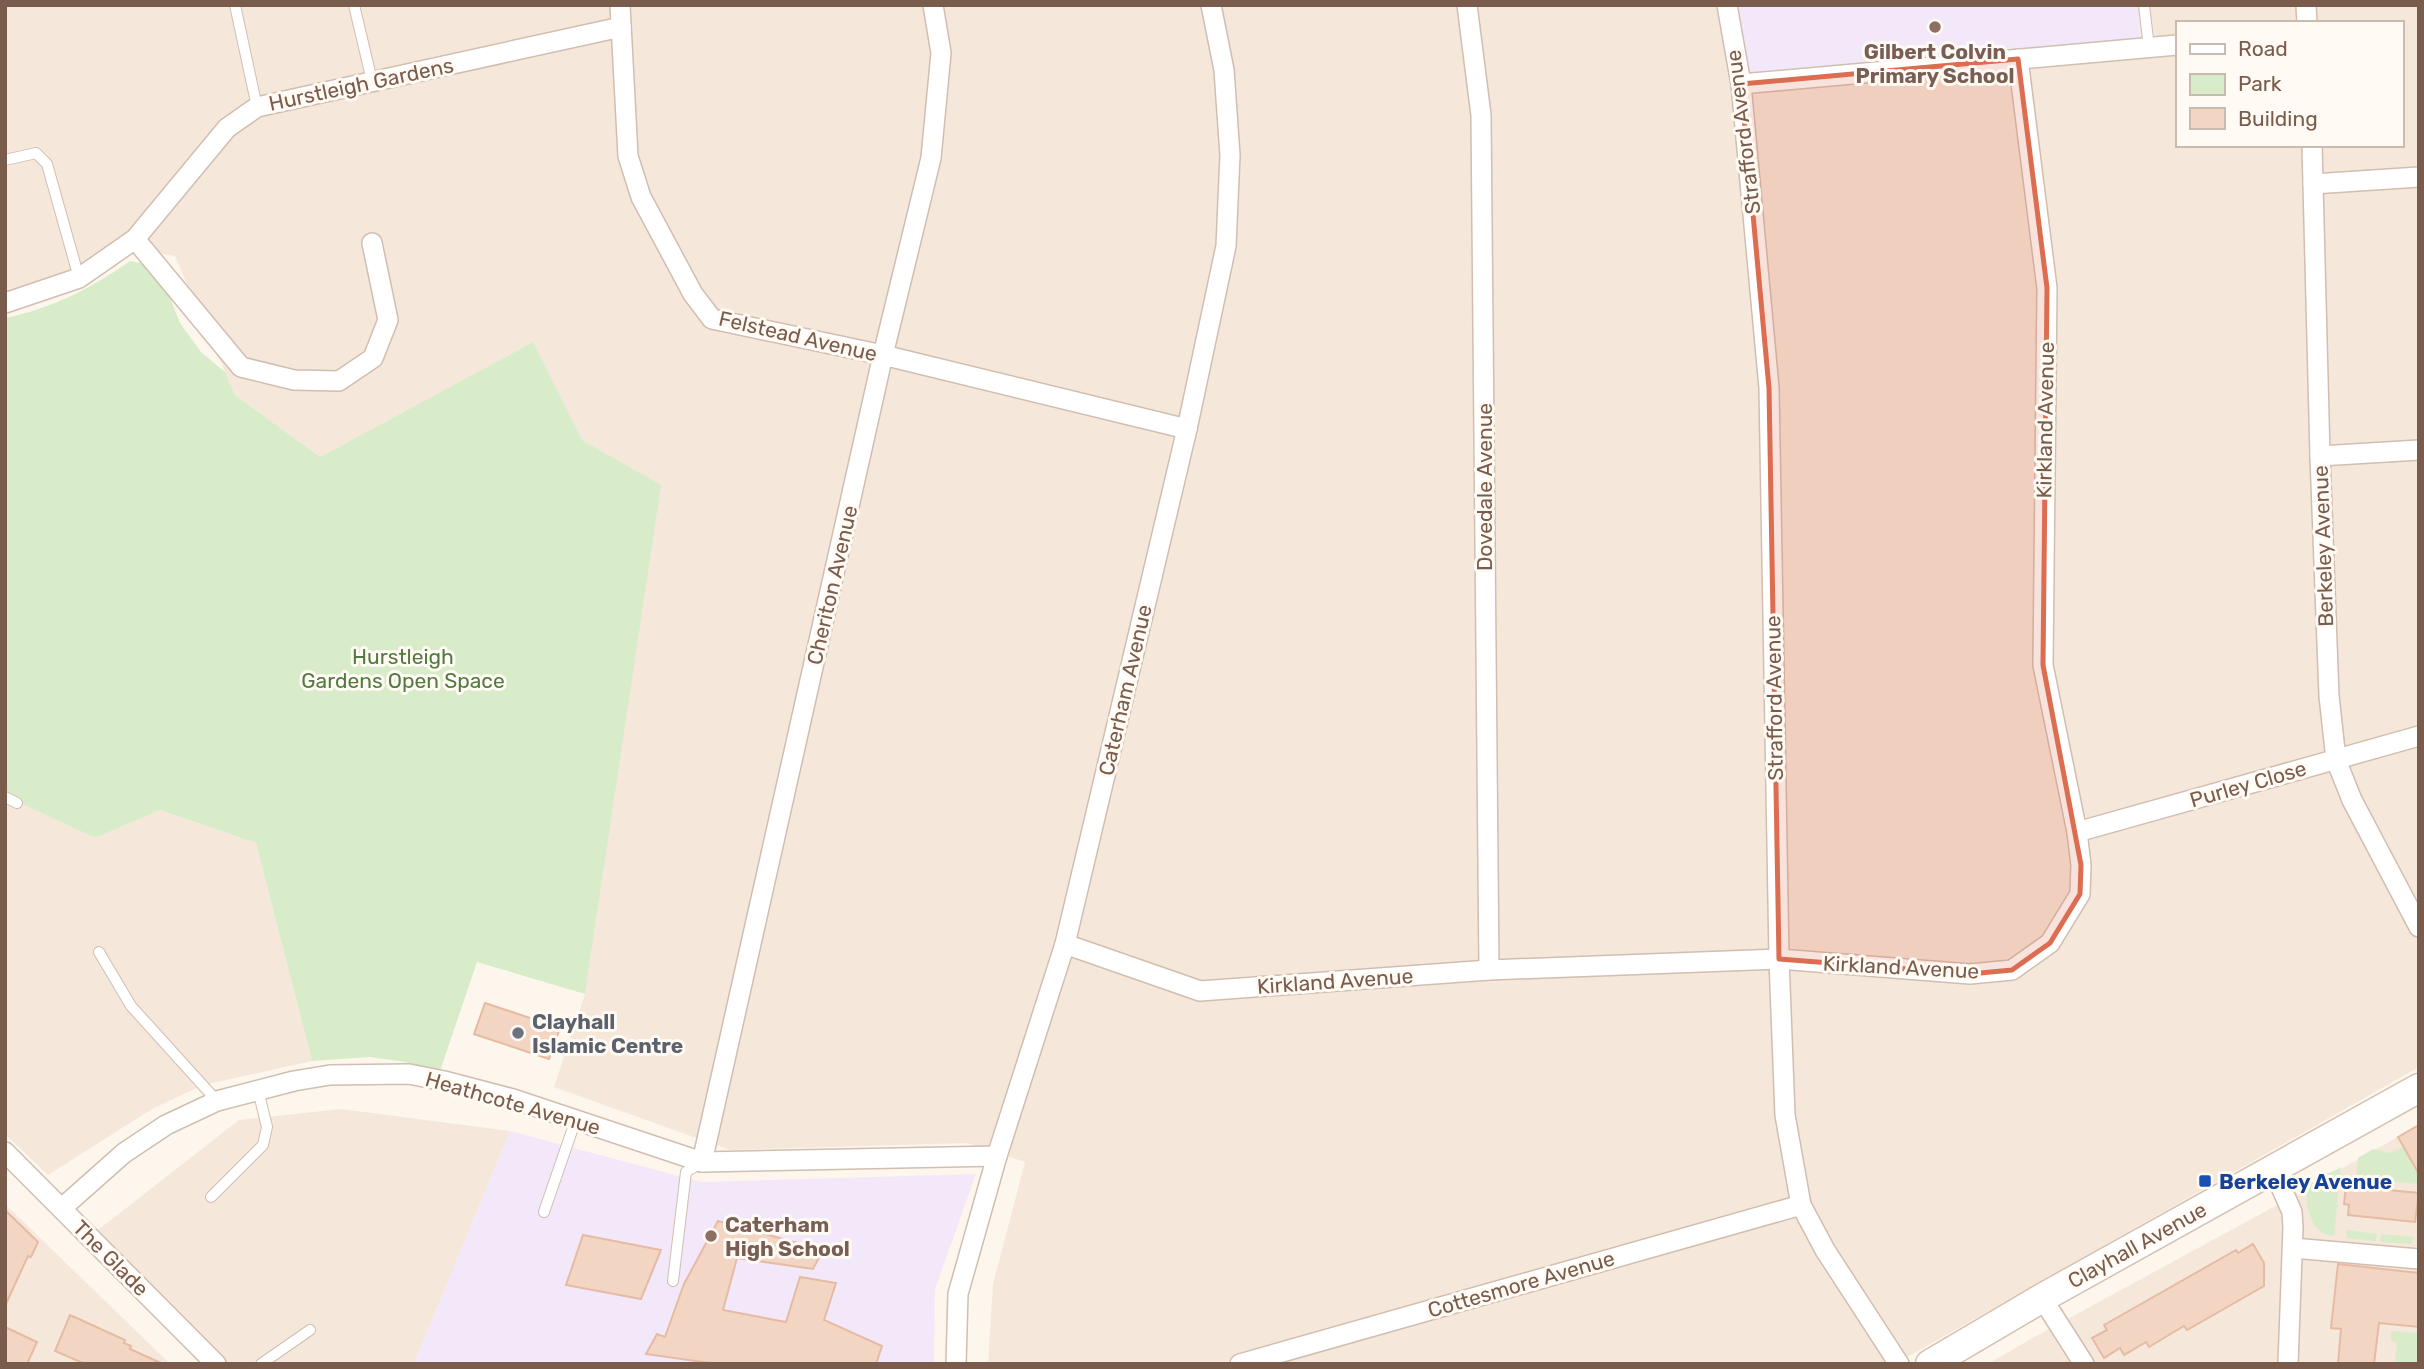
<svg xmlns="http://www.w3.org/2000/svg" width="2424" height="1369" font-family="Rubik,sans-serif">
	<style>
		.residential { fill: #f5e8da; fill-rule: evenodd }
		.education { fill: #f3e8fa }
		.green { fill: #d8ecc9 }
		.building { fill: #f3d5c3; stroke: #e6bba3; stroke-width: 2 }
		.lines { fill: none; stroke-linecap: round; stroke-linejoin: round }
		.lane-casing { stroke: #d1beb0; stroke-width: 12 }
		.street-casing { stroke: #d1beb0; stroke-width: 22 }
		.secondary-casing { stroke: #d6c0b0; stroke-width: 31 }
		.lane { stroke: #fff; stroke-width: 10 }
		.street { stroke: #fff; stroke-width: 19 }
		.secondary { stroke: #fff; stroke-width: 28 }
		.marked { fill: #dc6d51; fill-opacity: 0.2; stroke: #dc6d51; stroke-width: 5; stroke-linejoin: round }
		.education-dot { fill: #8d6e63; stroke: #fffaf3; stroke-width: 2.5 }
		.worship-dot { fill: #6b7280; stroke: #fffaf3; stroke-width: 2.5 }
		.transit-dot { fill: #1a4fb4; stroke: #fffaf3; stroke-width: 2.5 }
		.labels { text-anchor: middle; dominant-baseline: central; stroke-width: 6; stroke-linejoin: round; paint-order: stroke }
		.education-label { font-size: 21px; font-weight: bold; fill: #785e54; stroke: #fffaf3 }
		.street-label { font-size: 21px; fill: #7a5c4d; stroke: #fffaf3 }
		.park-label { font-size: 21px; fill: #537a41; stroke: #fffaf3 }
		.worship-label { font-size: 21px; font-weight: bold; fill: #5b616d; stroke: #fffaf3; text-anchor: start }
		.transit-label { font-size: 21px; font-weight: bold; fill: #164399; stroke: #fffaf3; text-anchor: start }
	</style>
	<rect width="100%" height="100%" fill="#fdf6ec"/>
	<!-- residential -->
	<g class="residential">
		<path d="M5 5H1726L2142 48 2137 5H2419V1067L1895 1364H988L993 1284 1025 1162 967 1143 730 1150 554 1087 585 994 660 485 582 440 533 342 320 457 235 395 175 256 125 248 74 279 5 293ZM2177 23H2401V145H2177Z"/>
		<polygon points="5,796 95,838 160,810 256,843 312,1061 203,1085 152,1109 48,1175 5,1134"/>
		<polygon points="341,1109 510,1131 414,1364 225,1364 98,1230 239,1120"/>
		<polygon points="2419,1125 2419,1364 1988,1364 2029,1340 2268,1210"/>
		<polygon points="5,1204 170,1364 5,1364"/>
	</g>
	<!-- education -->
	<g class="education">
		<polygon points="1726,5 2137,5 2142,48 1741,84"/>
		<polygon points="510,1131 701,1182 976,1174 935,1289 934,1364 414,1364"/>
	</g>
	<!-- green -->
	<g class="green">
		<path d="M130 261 145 264 169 295 180 323 201 352 225 372 235 395 320 457 533 342 582 440 661 485 585 994 477 962 440 1071 405 1062 370 1057 312 1061 256 843 160 810 95 838 5 796V318C51 309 92 288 130 261Z"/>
		<polygon points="2403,1147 2416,1169 2419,1169 2419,1184 2356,1179 2358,1158 2373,1149 2390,1153"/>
		<path d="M2341 1167 2340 1176 2334 1236C2328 1235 2323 1234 2319 1230 2309 1221 2301 1193 2312 1183 2319 1176 2333 1172 2341 1167Z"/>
		<polygon points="2347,1230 2377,1234 2376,1241 2346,1238"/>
		<polygon points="2381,1234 2413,1237 2412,1244 2380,1242"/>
		<polygon points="2391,1331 2419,1333 2419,1352 2416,1364 2395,1364 2397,1342 2391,1341"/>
	</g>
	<!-- building -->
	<g class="building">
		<polygon points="485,1003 560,1028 549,1059 474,1034"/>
		<polygon points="2419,1125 2419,1174 2398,1137"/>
		<polygon points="2346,1186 2419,1193 2415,1222 2348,1215 2349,1205 2344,1204"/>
		<polygon points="5,1210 38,1242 31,1257 28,1256 5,1306"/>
		<polygon points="718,1221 823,1250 813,1269 737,1258 723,1310 786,1322 800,1277 836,1283 824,1320 882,1346 876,1364 717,1364 646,1354 657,1334 665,1337 684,1284"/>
		<polygon points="583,1235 661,1250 641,1299 566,1285"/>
		<polygon points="2253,1244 2264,1263 2264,1286 2187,1330 2184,1326 2149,1347 2146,1342 2124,1355 2120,1348 2104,1358 2092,1338 2107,1330 2104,1325 2236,1250 2238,1253"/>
		<polygon points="2338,1264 2419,1273 2419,1327 2379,1323 2374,1364 2338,1364 2341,1329 2331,1328"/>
		<polygon points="70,1315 125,1340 124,1343 131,1346 130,1349 163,1364 85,1364 55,1351"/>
		<polygon points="5,1327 37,1342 27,1364 5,1364"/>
	</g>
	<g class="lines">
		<!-- lane casing -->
		<g class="lane-casing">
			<g id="lane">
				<polyline points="235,5 257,107"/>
				<polyline points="354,5 372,81"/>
				<polyline points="2144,5 2149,48"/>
				<polyline points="5,160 36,153 47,164 79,278"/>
				<polyline points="5,797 17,803"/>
				<polyline points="99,952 131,1006 217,1101"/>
				<polyline points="211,1197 263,1145 267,1127 258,1090"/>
				<polyline points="544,1212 576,1119"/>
				<polyline points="673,1281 686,1172 702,1162"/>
				<polyline points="261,1364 310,1330"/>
			</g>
		</g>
		<!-- street casing -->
		<g class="street-casing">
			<g id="street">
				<polyline points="620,5 628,156 641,197 693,294 712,319 883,355 1187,429"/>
				<polyline points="1467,5 1481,115 1489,970"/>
				<polyline points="1727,5 1741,84 1769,388 1779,959 1785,1115 1801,1205 1825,1250 1899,1364"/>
				<polyline points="2306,5 2307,23"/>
				<polyline points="1741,84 2177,45"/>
				<polyline points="2312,145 2320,456 2329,696 2336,760 2352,800 2419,927"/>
				<polyline points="2313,184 2419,177"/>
				<polyline points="135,239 241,367 294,380 339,381 373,358 388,320 372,243"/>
				<polyline points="5,303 79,278 135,239 227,128 257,107 621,27"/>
				<polyline points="2320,456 2419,450"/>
				<polyline points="2077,832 2419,736"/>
				<polyline points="1065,944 1200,991 1489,970 1779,959 1970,974 2012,970 2050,943 2080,894 2081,865 2077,832 2043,665 2047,288 2018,59"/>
				<polyline points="5,1152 216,1364"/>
				<polyline points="702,1162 883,355 931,158 941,53 933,5"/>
				<polyline points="2273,1169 2292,1212 2293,1228 2288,1364"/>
				<polyline points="62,1208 124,1153 166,1125 217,1101 294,1081 330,1075 409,1074 444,1081 513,1099 702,1162 997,1156"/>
				<polyline points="2293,1248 2419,1259"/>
				<polyline points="2042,1298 2084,1364"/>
				<polyline points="956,1364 958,1294 997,1156 1065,944 1187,429 1226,246 1230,155 1224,70 1211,5"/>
				<polyline points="1240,1364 1801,1205"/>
			</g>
		</g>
		<!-- secondary casing -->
		<g class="secondary-casing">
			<polyline id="secondary" points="1930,1364 2042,1298 2419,1088"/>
		</g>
		<!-- lane -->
		<use href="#lane" class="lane"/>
		<!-- street -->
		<use href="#street" class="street"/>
		<!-- secondary -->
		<use href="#secondary" class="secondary"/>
	</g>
	<!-- marked area -->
	<path class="marked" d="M2018 59 2047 288 2043 665 2081 865 2080 894 2050 943 2012 970 1970 974 1779 959 1769 388 1741 84Z"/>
	<!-- markers -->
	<g class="education-dot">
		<circle cx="1935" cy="27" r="7"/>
		<circle cx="711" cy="1236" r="7"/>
	</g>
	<circle class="worship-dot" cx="518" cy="1033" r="7"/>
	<rect class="transit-dot" x="2198" y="1174" width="14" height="14" rx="3.5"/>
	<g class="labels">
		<!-- education labels -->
		<g class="education-label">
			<text x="1935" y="51">Gilbert Colvin<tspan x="1935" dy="24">Primary School</tspan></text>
			<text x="725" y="1224" text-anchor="start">Caterham<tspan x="725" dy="24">High School</tspan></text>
		</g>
		<!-- street labels -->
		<g class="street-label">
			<text transform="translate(361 84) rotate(-12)">Hurstleigh Gardens</text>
			<text transform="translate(1743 132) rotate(-97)">Strafford Avenue</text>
			<text transform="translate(798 336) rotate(13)">Felstead Avenue</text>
			<text transform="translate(2045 420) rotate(-89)">Kirkland Avenue</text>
			<text transform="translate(1484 487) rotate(-90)">Dovedale Avenue</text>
			<text transform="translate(2323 546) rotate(-92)">Berkeley Avenue</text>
			<text transform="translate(832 585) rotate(-77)">Cheriton Avenue</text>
			<text transform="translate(1125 690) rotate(-77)">Caterham Avenue</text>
			<text transform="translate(1774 698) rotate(-91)">Strafford Avenue</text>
			<text transform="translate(2248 784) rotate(-16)">Purley Close</text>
			<text transform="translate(1901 967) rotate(3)">Kirkland Avenue</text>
			<text transform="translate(1335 981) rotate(-4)">Kirkland Avenue</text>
			<text transform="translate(513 1103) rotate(16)">Heathcote Avenue</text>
			<text transform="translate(2137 1245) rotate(-29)">Clayhall Avenue</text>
			<text transform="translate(111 1258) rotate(45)">The Glade</text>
			<text transform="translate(1521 1284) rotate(-16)">Cottesmore Avenue</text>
		</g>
		<!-- park labels -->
		<g class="park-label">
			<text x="403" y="656">Hurstleigh<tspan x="403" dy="24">Gardens Open Space</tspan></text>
		</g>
		<!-- worship labels -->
		<g class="worship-label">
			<text x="532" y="1021">Clayhall<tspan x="532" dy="24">Islamic Centre</tspan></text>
		</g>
		<!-- transit labels -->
		<g class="transit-label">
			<text x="2219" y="1181">Berkeley Avenue</text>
		</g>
	</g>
	<!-- border -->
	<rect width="2424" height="1369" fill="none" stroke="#7a5c4d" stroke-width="14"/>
	<!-- legend -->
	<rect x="2176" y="21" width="228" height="126" fill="#fffaf3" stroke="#cabbb1" stroke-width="2"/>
	<rect x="2190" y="44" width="35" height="10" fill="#ffffff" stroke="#cabbb1" stroke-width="2"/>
	<text x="2238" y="56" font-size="21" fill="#7a5c4d">Road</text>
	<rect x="2190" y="74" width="35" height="21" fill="#d8ecc9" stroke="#cabbb1" stroke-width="2"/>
	<text x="2238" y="91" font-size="21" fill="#7a5c4d">Park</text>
	<rect x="2190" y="108" width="35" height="21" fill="#f3d5c3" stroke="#cabbb1" stroke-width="2"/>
	<text x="2238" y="126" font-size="21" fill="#7a5c4d">Building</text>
</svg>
